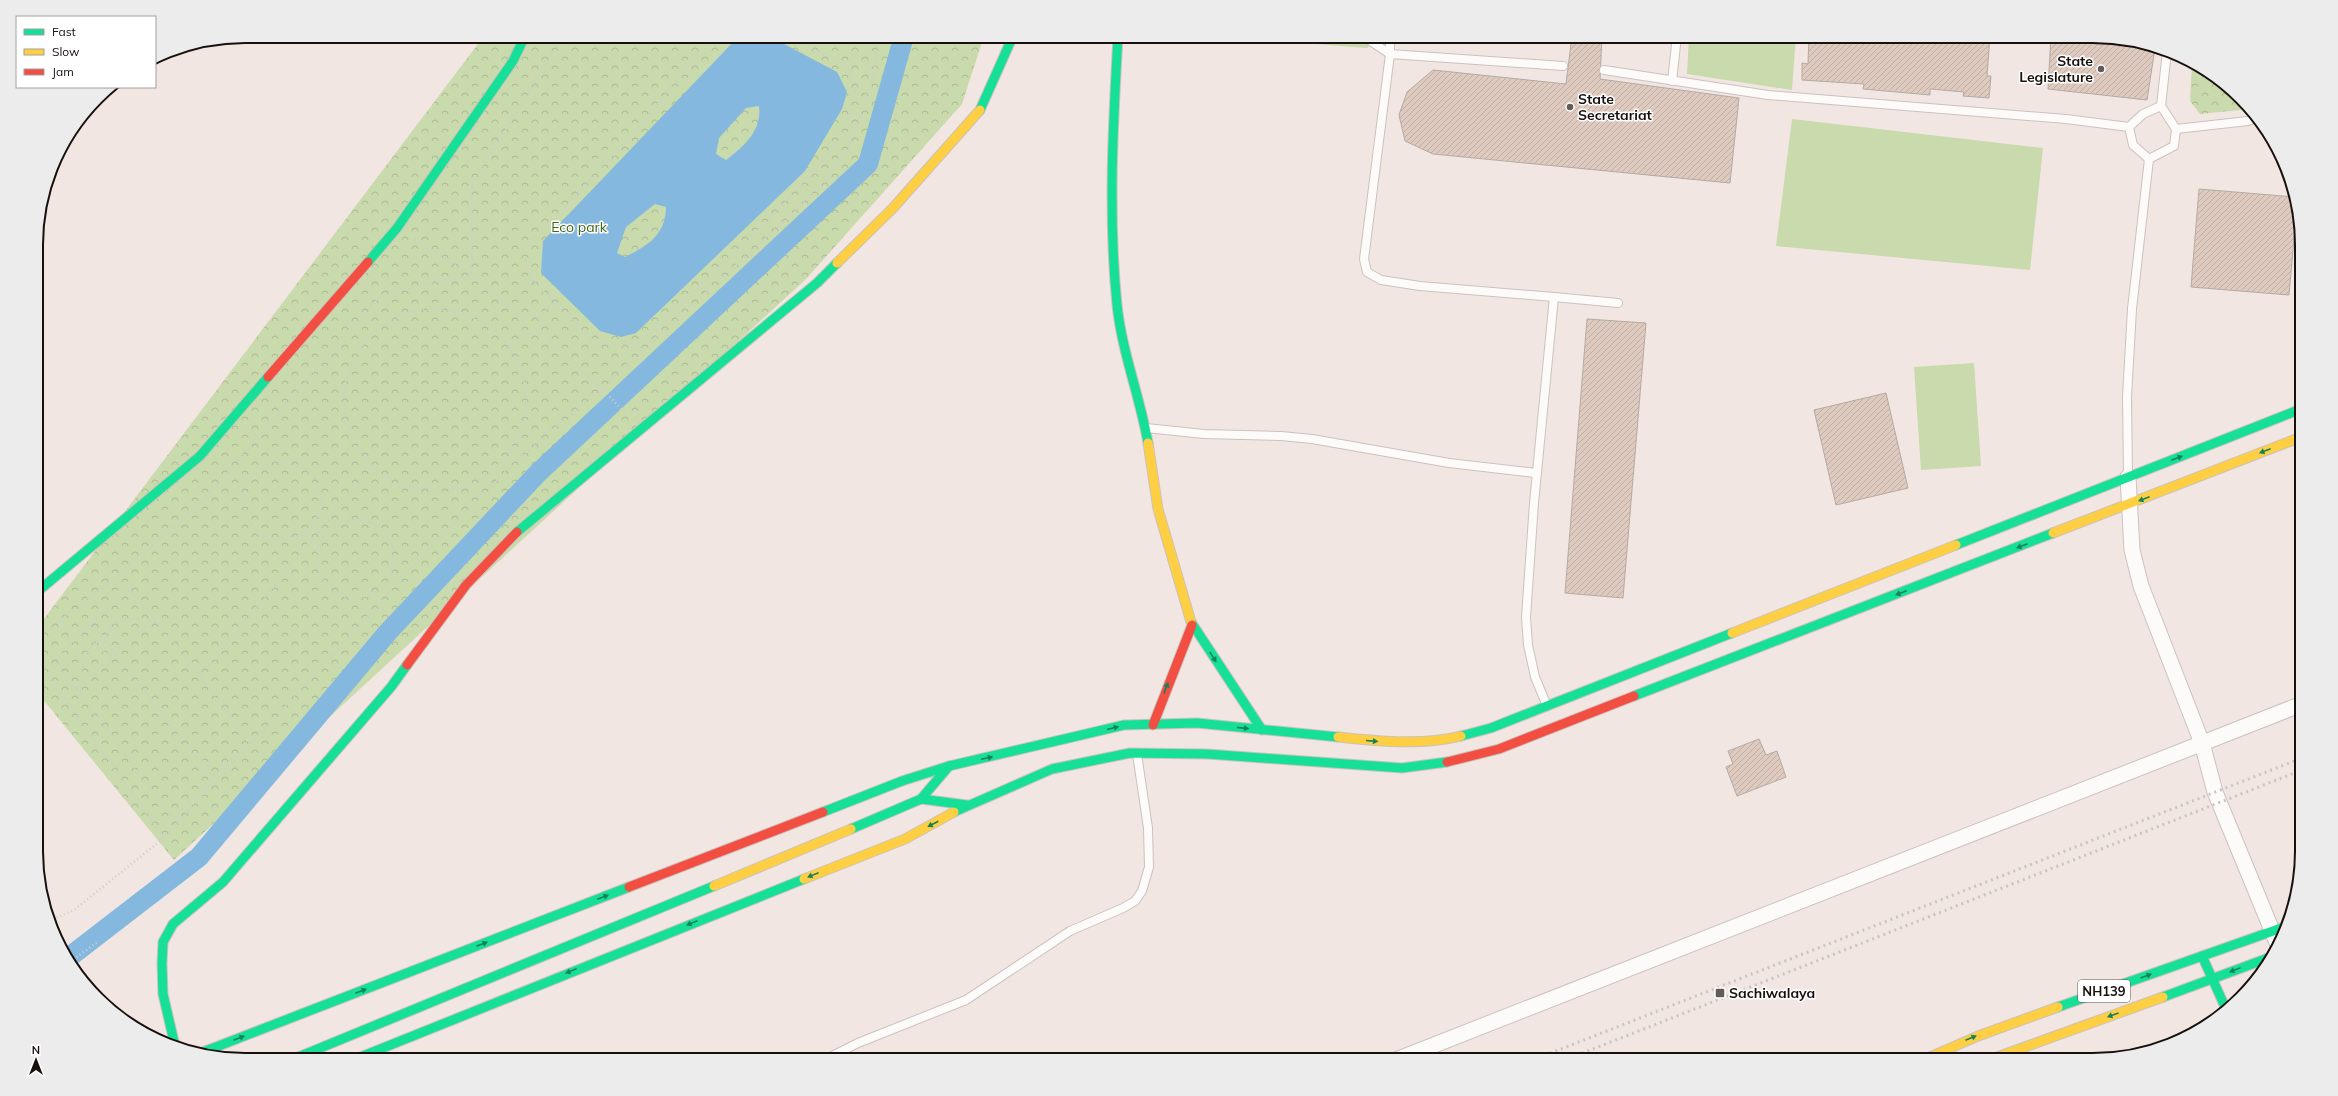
<svg xmlns="http://www.w3.org/2000/svg" width="2338" height="1096" font-family="Mulish,sans-serif">
	<style>
		.green { fill: #c9daad }
		.forest { fill: url(#forest-crowns) }
		.water { fill: #84b8df; fill-rule: evenodd }
		.lines { fill: none; stroke-linecap: round; stroke-linejoin: round }
		.canal { stroke: #84b8df; stroke-width: 20 }
		.building { fill: url(#building-hatch); stroke: #b3aba6 }
		.lane-casing { stroke: #cbc2be; stroke-width: 10 }
		.street-casing { stroke: #cbc2be; stroke-width: 17 }
		.fast-casing { stroke: #cbc2be; stroke-width: 11 }
		.slow-casing { stroke: #cbc2be; stroke-width: 11 }
		.jam-casing { stroke: #cbc2be; stroke-width: 11 }
		.path { stroke: #d0cdcc; stroke-width: 2.5; stroke-dasharray: 1 3; stroke-linecap: butt }
		.lane { stroke: #fdfbfa; stroke-width: 8 }
		.street { stroke: #fdfbfa; stroke-width: 15 }
		.fast { stroke: #16e098; stroke-width: 9 }
		.slow { stroke: #ffcf43; stroke-width: 9 }
		.jam { stroke: #f24e42; stroke-width: 9 }
		.rail { stroke: #c8c5c3; stroke-width: 3; stroke-dasharray: 2 4; stroke-linecap: butt }
		.oneway { fill: #168259 }
		.poi-dot { fill: #635b57; stroke: #fff; stroke-width: 1.5 }
		.labels { text-anchor: middle; dominant-baseline: central; stroke-width: 3; stroke-linejoin: round; paint-order: stroke }
		.shield { fill: #fff; stroke: #5d5856; stroke-width: 1 }
		.shield-label { font-size: 13px; font-weight: bold; fill: #17100d }
		.poi-label { font-size: 14px; font-weight: bold; fill: #17100d; stroke: #fff; text-anchor: start }
		.park-label { font-size: 14px; fill: #406410; stroke: #fff }
		.rim { fill: none; stroke: #17100d; stroke-width: 2 }
	</style>
	<defs>
		<pattern id="forest-crowns" width="20" height="18" patternUnits="userSpaceOnUse"><rect width="20" height="18" fill="#c9daad"/><path d="M2 6a3 3 0 1 1 6 0M12 15a3 3 0 1 1 6 0" fill="none" stroke="#acba94"/></pattern>
		<pattern id="building-hatch" width="6" height="6" patternUnits="userSpaceOnUse"><rect width="6" height="6" fill="#dfcabf"/><path d="M-1 1l2-2M0 6l6-6M5 7l2-2" fill="none" stroke="#bfaca3"/></pattern>
	</defs>
	<rect width="100%" height="100%" fill="#f1e6e1"/>
	<!-- green -->
	<g class="green">
		<polygon points="1259,36 1356,36 1370,45 1367,48 1263,40"/>
		<polygon points="1689,36 1796,36 1792,90 1687,74"/>
		<polygon points="1792,119 2043,148 2030,270 1776,246"/>
		<polygon points="1974,363 1981,466 1921,470 1914,367"/>
	</g>
	<!-- forest -->
	<g class="forest">
		<polygon points="484,36 984,36 962,104 806,279 174,860 37,692 37,628"/>
		<polygon points="2192,63 2220,79 2250,109 2200,114 2190,101"/>
	</g>
	<!-- water -->
	<path class="water" d="M739 36H769L837 72 847 92 842 109 805 171 636 333 621 337 600 331 541 273 543 241ZM759 106C762 131 744 146 726 160L716 154 719 138 746 108ZM655 204 666 207C666 235 647 246 625 257L617 253 626 227Z"/>
	<g class="lines">
		<!-- canal -->
		<polyline class="canal" points="68,958 199,857 388,632 538,473 868,164 904,36"/>
	</g>
	<!-- building -->
	<g class="building">
		<polygon points="1572,36 1602,36 1600,79 1739,98 1730,183 1433,154 1405,141 1399,115 1407,92 1433,70 1566,84"/>
		<polygon points="1809,36 1990,36 1987,76 1991,76 1989,98 1963,96 1964,92 1930,89 1930,95 1863,89 1864,84 1802,80 1802,63 1808,64"/>
		<polygon points="2051,36 2093,36 2155,48 2147,100 2048,89"/>
		<polygon points="2199,189 2295,197 2297,205 2289,295 2191,287"/>
		<polygon points="1587,319 1646,323 1623,598 1565,593"/>
		<polygon points="1886,393 1908,488 1836,505 1814,410"/>
		<polygon points="1759,739 1766,755 1777,751 1786,777 1737,796 1726,767 1733,764 1728,751"/>
	</g>
	<g class="lines">
		<!-- lane casing -->
		<g class="lane-casing">
			<g id="lane">
				<polyline points="1363,36 1390,54 1563,66"/>
				<polyline points="1390,36 1390,54 1364,259 1367,272 1381,280 1420,286 1554,297 1534,503 1526,617 1528,645 1535,677 1547,706"/>
				<polyline points="1604,70 1768,95 2066,119 2129,127"/>
				<polyline points="1672,81 1677,36"/>
				<polyline points="2161,106 2143,114 2129,127 2133,145 2149,159 2174,146 2176,129 2161,106 2167,51"/>
				<polyline points="2176,129 2248,121 2258,117"/>
				<polyline points="1554,297 1618,303"/>
				<polyline points="1146,428 1204,434 1281,436 1312,439 1449,463 1536,473"/>
				<polyline points="2128,476 2127,397 2132,309 2149,159"/>
				<polyline points="824,1060 858,1043 966,1000 1070,931 1123,908 1135,901 1142,891 1149,867 1148,828 1137,754"/>
			</g>
		</g>
		<!-- street casing -->
		<g class="street-casing">
			<g id="street">
				<polyline points="2128,477 2132,550 2141,586 2202,743 2215,792 2278,945"/>
				<polyline points="1396,1060 2302,704"/>
			</g>
		</g>
		<!-- fast casing -->
		<g class="fast-casing">
			<g id="fast">
				<path d="M1118 36C1113 125 1108 215 1117 305 1122 352 1140 397 1148 443"/>
				<polyline points="980,110 1013,36"/>
				<polyline points="368,262 397,228 513,61 525,36"/>
				<polyline points="517,532 817,283 837,263"/>
				<polyline points="1956,545 2301,409"/>
				<polyline points="37,592 200,456 268,377"/>
				<polyline points="1191,622 1262,730"/>
				<polyline points="1634,696 2053,533"/>
				<polyline points="1461,736 1491,728 1732,633"/>
				<polyline points="921,799 967,805"/>
				<polyline points="823,812 902,781 949,766 1124,725 1197,723 1338,737"/>
				<polyline points="954,812 1052,769 1130,753 1207,754 1402,768 1447,762"/>
				<polyline points="851,829 921,799 949,766"/>
				<polyline points="2202,956 2226,1009"/>
				<polyline points="2163,997 2271,957"/>
				<polyline points="2058,1007 2287,926"/>
				<polyline points="175,1046 163,994 162,964 163,942 173,924 223,882 391,687 407,665"/>
				<polyline points="203,1052 629,887"/>
				<polyline points="291,1060 714,886"/>
				<polyline points="353,1060 804,879"/>
			</g>
		</g>
		<!-- slow casing -->
		<g class="slow-casing">
			<g id="slow">
				<polyline points="837,263 893,208 980,110"/>
				<polyline points="1148,443 1158,509 1191,622"/>
				<polyline points="2053,533 2301,437"/>
				<polyline points="1732,633 1956,545"/>
				<path d="M1338 737C1379 741 1421 746 1461 736"/>
				<polyline points="804,879 905,839 954,812"/>
				<polyline points="714,886 851,829"/>
				<polyline points="1923,1060 1978,1036 2058,1007"/>
				<polyline points="1989,1060 2163,997"/>
			</g>
		</g>
		<!-- jam casing -->
		<g class="jam-casing">
			<g id="jam">
				<polyline points="268,377 368,262"/>
				<polyline points="407,665 466,585 517,532"/>
				<polyline points="1153,725 1192,625"/>
				<polyline points="1447,762 1499,749 1634,696"/>
				<polyline points="629,887 823,812"/>
			</g>
		</g>
		<!-- path -->
		<g class="path">
			<polyline points="715,36 620,149 530,243 526,262 533,281 596,343 621,346 645,339 811,178 846,128 857,95 849,68 791,36"/>
			<polyline points="414,239 472,275 525,320"/>
			<circle cx="435" cy="400" r="91"/>
			<circle cx="532" cy="325" r="9"/>
			<polyline points="537,318 554,302"/>
			<polyline points="510,346 526,332"/>
			<polyline points="624,412 601,388 820,188 848,147 873,77 879,36"/>
			<circle cx="282" cy="501" r="39"/>
			<circle cx="356" cy="559" r="39"/>
			<polyline points="312,527 324,536"/>
			<polygon points="130,589 201,675 248,742 174,819 55,661 92,623"/>
			<path d="M154 618 77 690 88 649C92 641 98 641 106 641 106 616 137 619 154 618Z"/>
			<polyline points="92,623 200,762"/>
			<polyline points="37,638 120,574 204,500 381,294 472,275 473,182 563,36"/>
			<path d="M97 642V645C102 651 108 655 117 654 122 644 119 637 110 630"/>
			<polyline points="37,660 164,838 74,910 49,921"/>
			<polyline points="201,675 372,467"/>
			<circle cx="203" cy="766" r="5.5"/>
			<polyline points="207,770 214,778"/>
			<polyline points="164,838 430,548 515,462 601,388 539,331"/>
			<polyline points="70,962 99,941"/>
		</g>
		<!-- lane -->
		<use href="#lane" class="lane"/>
		<!-- street -->
		<use href="#street" class="street"/>
		<!-- fast -->
		<use href="#fast" class="fast"/>
		<!-- slow -->
		<use href="#slow" class="slow"/>
		<!-- jam -->
		<use href="#jam" class="jam"/>
		<!-- rail -->
		<g class="rail">
			<polyline points="1533,1060 2302,758"/>
			<polyline points="1565,1060 2302,770"/>
		</g>
	</g>
	<!-- one-way arrows -->
	<defs><path id="oneway-solid" d="M-6-.8H1V-3.2L6.5 0L1 3.2V.8H-6Z"/></defs>
	<g class="oneway">
		<use href="#oneway-solid" transform="translate(2265 451) rotate(159)"/>
		<use href="#oneway-solid" transform="translate(2177 458) rotate(-21)"/>
		<use href="#oneway-solid" transform="translate(2144 499) rotate(159)"/>
		<use href="#oneway-solid" transform="translate(2022 546) rotate(159)"/>
		<use href="#oneway-solid" transform="translate(1901 593) rotate(159)"/>
		<use href="#oneway-solid" transform="translate(1213 657) rotate(57)"/>
		<use href="#oneway-solid" transform="translate(1166 688) rotate(-69)"/>
		<use href="#oneway-solid" transform="translate(1113 728) rotate(-14)"/>
		<use href="#oneway-solid" transform="translate(1243 728) rotate(6)"/>
		<use href="#oneway-solid" transform="translate(1372 741) rotate(5)"/>
		<use href="#oneway-solid" transform="translate(987 758) rotate(-12)"/>
		<use href="#oneway-solid" transform="translate(933 824) rotate(152)"/>
		<use href="#oneway-solid" transform="translate(813 875) rotate(158)"/>
		<use href="#oneway-solid" transform="translate(603 897) rotate(-21)"/>
		<use href="#oneway-solid" transform="translate(692 923) rotate(158)"/>
		<use href="#oneway-solid" transform="translate(482 944) rotate(-21)"/>
		<use href="#oneway-solid" transform="translate(2235 970) rotate(159)"/>
		<use href="#oneway-solid" transform="translate(571 971) rotate(158)"/>
		<use href="#oneway-solid" transform="translate(2146 976) rotate(-20)"/>
		<use href="#oneway-solid" transform="translate(361 991) rotate(-21)"/>
		<use href="#oneway-solid" transform="translate(2113 1015) rotate(160)"/>
		<use href="#oneway-solid" transform="translate(239 1038) rotate(-21)"/>
		<use href="#oneway-solid" transform="translate(1971 1038) rotate(-23)"/>
	</g>
	<!-- markers -->
	<g class="poi-dot">
		<circle cx="2101" cy="69" r="4"/>
		<circle cx="1570" cy="107" r="4"/>
		<rect x="1715" y="988" width="10" height="10" rx="2"/>
	</g>
	<g class="labels">
		<!-- shield labels -->
		<rect class="shield" x="2078" y="980" width="52" height="22" rx="3"/>
		<g class="shield-label">
			<text x="2104" y="991">NH139</text>
		</g>
		<!-- poi labels -->
		<g class="poi-label">
			<text x="2093" y="61" text-anchor="end">State<tspan x="2093" dy="16">Legislature</tspan></text>
			<text x="1578" y="99">State<tspan x="1578" dy="16">Secretariat</tspan></text>
			<text x="1729" y="993">Sachiwalaya</text>
		</g>
		<!-- park labels -->
		<g class="park-label">
			<text x="579" y="227">Eco park</text>
		</g>
	</g>
	<!-- crop -->
	<path d="M0 0H2338V1096H0ZM245 43H2093A202 202 0 0 1 2295 245V851A202 202 0 0 1 2093 1053H245A202 202 0 0 1 43 851V245A202 202 0 0 1 245 43Z" fill="#ececec" fill-rule="evenodd"/>
	<path class="rim" d="M245 43H2093A202 202 0 0 1 2295 245V851A202 202 0 0 1 2093 1053H245A202 202 0 0 1 43 851V245A202 202 0 0 1 245 43Z"/>
	<!-- legend -->
	<rect x="16" y="16" width="140" height="72" fill="#ffffff" stroke="#a29f9e"/>
	<rect x="24" y="29" width="20" height="6" fill="#16e098" stroke="#a29f9e"/>
	<text x="52" y="36" font-size="12" fill="#17100d">Fast</text>
	<rect x="24" y="49" width="20" height="6" fill="#ffcf43" stroke="#a29f9e"/>
	<text x="52" y="56" font-size="12" fill="#17100d">Slow</text>
	<rect x="24" y="69" width="20" height="6" fill="#f24e42" stroke="#a29f9e"/>
	<text x="52" y="76" font-size="12" fill="#17100d">Jam</text>
	<!-- north arrow -->
	<g transform="translate(36 1060)" stroke="#ffffff" stroke-width="3" paint-order="stroke">
	<path d="M0-3L7 15L0 10L-7 15Z" fill="#17100d"/>
	<text y="-6" font-size="11" font-weight="bold" text-anchor="middle" fill="#17100d">N</text>
	</g>
</svg>
